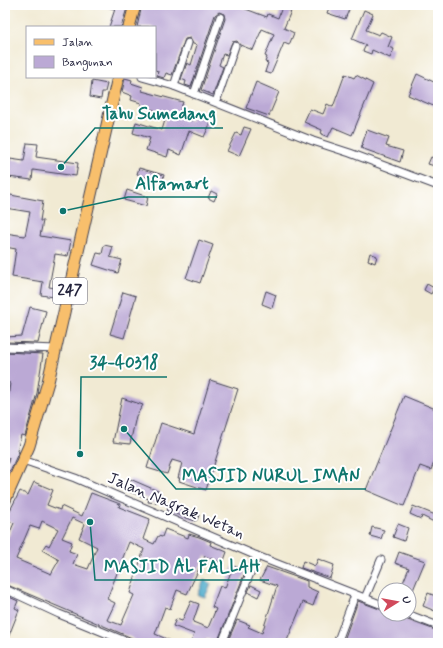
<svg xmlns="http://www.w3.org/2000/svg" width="443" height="648" font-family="Mynerve,sans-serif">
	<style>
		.water { fill: #4caacb; stroke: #376683 }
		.building { fill: #bba9d5; fill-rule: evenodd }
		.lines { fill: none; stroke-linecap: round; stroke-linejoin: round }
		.street-casing { stroke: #414052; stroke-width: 9 }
		.primary-casing { stroke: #414052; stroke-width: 13 }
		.street { stroke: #fff; stroke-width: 7 }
		.primary { stroke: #f8bf6c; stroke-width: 11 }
		.labels { text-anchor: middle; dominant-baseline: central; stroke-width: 4; stroke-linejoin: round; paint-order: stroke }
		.shield { fill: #fff; stroke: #646476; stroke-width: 1 }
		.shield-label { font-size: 15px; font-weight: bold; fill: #22223b }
		.street-label { font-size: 16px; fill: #22223b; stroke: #fff }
		.leader { fill: none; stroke: #0f766e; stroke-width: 1.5 }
		.callout-dot { fill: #0f766e; stroke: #fff; stroke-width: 1.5 }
		.callout-label { font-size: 17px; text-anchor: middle; font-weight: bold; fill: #0f766e; stroke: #fff; stroke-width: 4; stroke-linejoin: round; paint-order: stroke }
	</style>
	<rect width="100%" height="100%" fill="#fff"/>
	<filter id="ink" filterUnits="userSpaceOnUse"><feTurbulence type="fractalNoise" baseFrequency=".025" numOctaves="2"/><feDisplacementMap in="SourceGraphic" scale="8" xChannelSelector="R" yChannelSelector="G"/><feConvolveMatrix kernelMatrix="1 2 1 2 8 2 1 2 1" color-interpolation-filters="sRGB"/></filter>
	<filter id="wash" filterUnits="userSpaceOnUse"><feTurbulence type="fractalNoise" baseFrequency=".012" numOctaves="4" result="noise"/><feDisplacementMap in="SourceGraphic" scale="16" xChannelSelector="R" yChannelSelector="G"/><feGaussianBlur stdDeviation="0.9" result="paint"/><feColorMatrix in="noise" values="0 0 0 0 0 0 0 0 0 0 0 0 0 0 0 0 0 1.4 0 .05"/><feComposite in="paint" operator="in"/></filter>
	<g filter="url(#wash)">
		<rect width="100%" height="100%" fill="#f1ead3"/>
		<!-- water -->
		<polygon class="water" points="204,580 211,584 205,597 198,595"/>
		<g id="blocks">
			<!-- building -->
			<g class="building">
				<polygon points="107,5 128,5 121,27 109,27 115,9 107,7"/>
				<polygon points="142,5 235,5 267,17 268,14 278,18 282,7 291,11 284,28 294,33 289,45 284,43 271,74 265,72 268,63 265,62 267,57 265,56 274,34 262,29 253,50 240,45 237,41 232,42 227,55 223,54 219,65 223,67 213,95 201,90 225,19 224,14 219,12 215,15 191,87 185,85 186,81 181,79 187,63 191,65 197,45 193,44 190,38 185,39 172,75 166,73 164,78 157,76 158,71 155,70 155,27 137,27"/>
				<polygon points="330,5 351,5 345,19 327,13"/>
				<polygon points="364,10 373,14 366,30 379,35 381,32 392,37 388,47 394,49 390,58 372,50 371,54 363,51 366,45 352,39"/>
				<polygon points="345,74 354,78 356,75 373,84 352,135 333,127 328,137 321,134 322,130 304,122 310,109 323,114 327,104 333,107"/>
				<polygon points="417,74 438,84 438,108 408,95"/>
				<polygon points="125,78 132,80 131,83 143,87 142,91 183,102 178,117 191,121 194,114 211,122 204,137 189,131 181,155 169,150 167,157 146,150 150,138 133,133 136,122 162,130 166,117 159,115 160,112 141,106 141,103 131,100 132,96 122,92"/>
				<polygon points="92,81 107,84 105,92 102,92 101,99 90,97"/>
				<polygon points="256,82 279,92 269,116 246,108"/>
				<polygon points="244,127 251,129 239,156 227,151 236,133 241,135"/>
				<polygon points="367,130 389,138 386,146 403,151 400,162 361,148"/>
				<polygon points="27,143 38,144 36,157 78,163 76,176 33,170 32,180 8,177 10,159 24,161"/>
				<polygon points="431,157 438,160 438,167 428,164"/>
				<polygon points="139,168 164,175 162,182 137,174"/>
				<polygon points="127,190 148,197 146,206 124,200"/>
				<polygon points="211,191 217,194 214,201 208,198"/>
				<polygon points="5,194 43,201 40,221 43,221 40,236 71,241 68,256 55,254 49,287 62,289 60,298 41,295 43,282 12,277 16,249 5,247 5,233 25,236 30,212 5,208"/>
				<polygon points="199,240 213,245 200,283 186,278"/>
				<polygon points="104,245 113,247 110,257 122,260 118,273 93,265 97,253 102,254"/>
				<polygon points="370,253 377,256 375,263 368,260"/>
				<polygon points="427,284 434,288 431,294 424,290"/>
				<polygon points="266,291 276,295 272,308 262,304"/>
				<polygon points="123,292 136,296 124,338 110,334"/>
				<polygon points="30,307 46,311 38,343 5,342 5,337 22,336"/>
				<polygon points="5,352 43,354 37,393 25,436 21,435 17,451 19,451 10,471 6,470 9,458 5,457 7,432 5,431 5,406 7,406 10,383 5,382"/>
				<polygon points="210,380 238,389 206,490 179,481 180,478 178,478 182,463 172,460 167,474 147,468 161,423 194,434"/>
				<polygon points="404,396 438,410 438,462 435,460 431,470 420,466 404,506 366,490"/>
				<polygon points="122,398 143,405 136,416 130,444 113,442"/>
				<polygon points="130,479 160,492 156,503 148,502 149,499 125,490"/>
				<path d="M34 482 53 490 47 505 60 510 61 506 82 516 91 493 120 504 119 507 150 519 143 539 154 544 158 536 162 537 165 529 188 538 189 534 199 537 211 542 210 545 227 552 223 563 205 556 187 594 177 590 170 609 165 607 155 634 176 643H139L132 638 5 584V536L8 537 14 523 5 520 20 491 28 495ZM72 518 85 524 79 538 97 547 88 569 73 564 77 554 69 551 72 542 62 538ZM42 521 58 529 49 546 46 544 42 550 59 560 51 574 16 559 30 526 39 529ZM129 542 144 549 130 593 134 595 121 625 107 620 115 603 107 599Z"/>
				<polygon points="170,502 186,508 186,510 199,515 197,520 195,521 167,511"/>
				<polygon points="413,506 438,516 438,524 422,516 421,519 410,514"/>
				<polygon points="398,524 408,528 404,541 393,537"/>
				<polygon points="372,527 384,530 381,539 370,536"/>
				<polygon points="399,552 425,561 413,590 400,590 409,568 395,563"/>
				<polygon points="318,559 334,565 330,578 301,568 303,561 315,566"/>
				<polygon points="233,566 246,570 217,643 206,638 204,643 191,643 194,634 173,626 176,619 182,621 191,601 199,604 193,622 208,628 216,609 212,607 220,586 225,588"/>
				<polygon points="267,567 307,581 307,587 318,592 313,606 303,602 286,643 227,643 237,620 250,625 248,627 262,633 277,586 260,580"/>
				<polygon points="251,585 261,590 258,597 248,592"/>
				<polygon points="428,593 438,597 435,611 423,606"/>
				<polygon points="5,595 18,601 15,608 19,610 6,643"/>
				<polygon points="358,601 385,611 385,614 402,614 405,619 438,631 438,643 343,643"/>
			</g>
		</g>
	</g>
	<g filter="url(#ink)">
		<use href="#blocks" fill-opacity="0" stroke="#414052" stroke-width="1"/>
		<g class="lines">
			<!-- street casing -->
			<g class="street-casing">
				<g id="street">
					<polyline points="142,77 174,86 313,141 350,153 438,186"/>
					<polyline points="174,86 188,43"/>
					<polyline points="194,94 220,17"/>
					<polyline points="216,102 235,46"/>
					<polyline points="5,347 56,349"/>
					<polyline points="23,460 75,478 257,556 385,606"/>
					<polyline points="5,589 59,614 130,643"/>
					<polyline points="365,598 381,560"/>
					<polyline points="407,614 438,626"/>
					<polyline points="222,643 257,556"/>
					<polyline points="337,643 355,595"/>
				</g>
			</g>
			<!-- primary casing -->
			<g class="primary-casing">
				<g id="primary">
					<polyline points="129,27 135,5"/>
					<polyline points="5,500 29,446 48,382 118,77"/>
				</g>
			</g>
			<!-- street -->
			<use href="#street" class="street"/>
			<!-- primary -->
			<use href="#primary" class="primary"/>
		</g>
	</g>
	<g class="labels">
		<!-- shield labels -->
		<rect class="shield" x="53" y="278" width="34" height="26" rx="3"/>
		<g class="shield-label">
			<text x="70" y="291">247</text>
		</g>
		<!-- street labels -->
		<g class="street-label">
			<text transform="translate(176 506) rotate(23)">Jalan Nagrak Wetan</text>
		</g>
	</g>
	<!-- callouts -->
	<path class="leader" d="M61 167L95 128H223M63 211L128 197H217M80 454L81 377H167M124 429L176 489H366M90 522L95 580H269"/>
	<g class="callout-dot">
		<circle cx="61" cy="167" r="4"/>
		<circle cx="63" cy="211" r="4"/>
		<circle cx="80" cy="454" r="4"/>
		<circle cx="124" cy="429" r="4"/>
		<circle cx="90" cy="522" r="4"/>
	</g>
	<g class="callout-label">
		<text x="159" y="119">Tahu Sumedang</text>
		<text x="172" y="189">Alfamart</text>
		<text x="124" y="368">34-40318</text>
		<text x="271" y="481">MASJID NURUL IMAN</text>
		<text x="182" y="572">MASJID AL FALLAH</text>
	</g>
	<!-- margin -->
	<rect width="443" height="648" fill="none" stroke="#fff" stroke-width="20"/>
	<!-- legend -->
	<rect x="26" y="26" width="130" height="52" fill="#ffffff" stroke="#a7a7b1"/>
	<rect x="34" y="39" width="20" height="6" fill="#f8bf6c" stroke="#a7a7b1"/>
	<text x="62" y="46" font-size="12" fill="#22223b">Jalan</text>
	<rect x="34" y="56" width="20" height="12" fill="#bba9d5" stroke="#a7a7b1"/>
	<text x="62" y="66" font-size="12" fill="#22223b">Bangunan</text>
	<!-- north arrow -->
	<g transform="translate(397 602) rotate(79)"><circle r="19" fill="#ffffff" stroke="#a7a7b1"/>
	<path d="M0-3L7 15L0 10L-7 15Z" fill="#d1495b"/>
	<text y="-6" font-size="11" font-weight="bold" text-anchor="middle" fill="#22223b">U</text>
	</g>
</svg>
